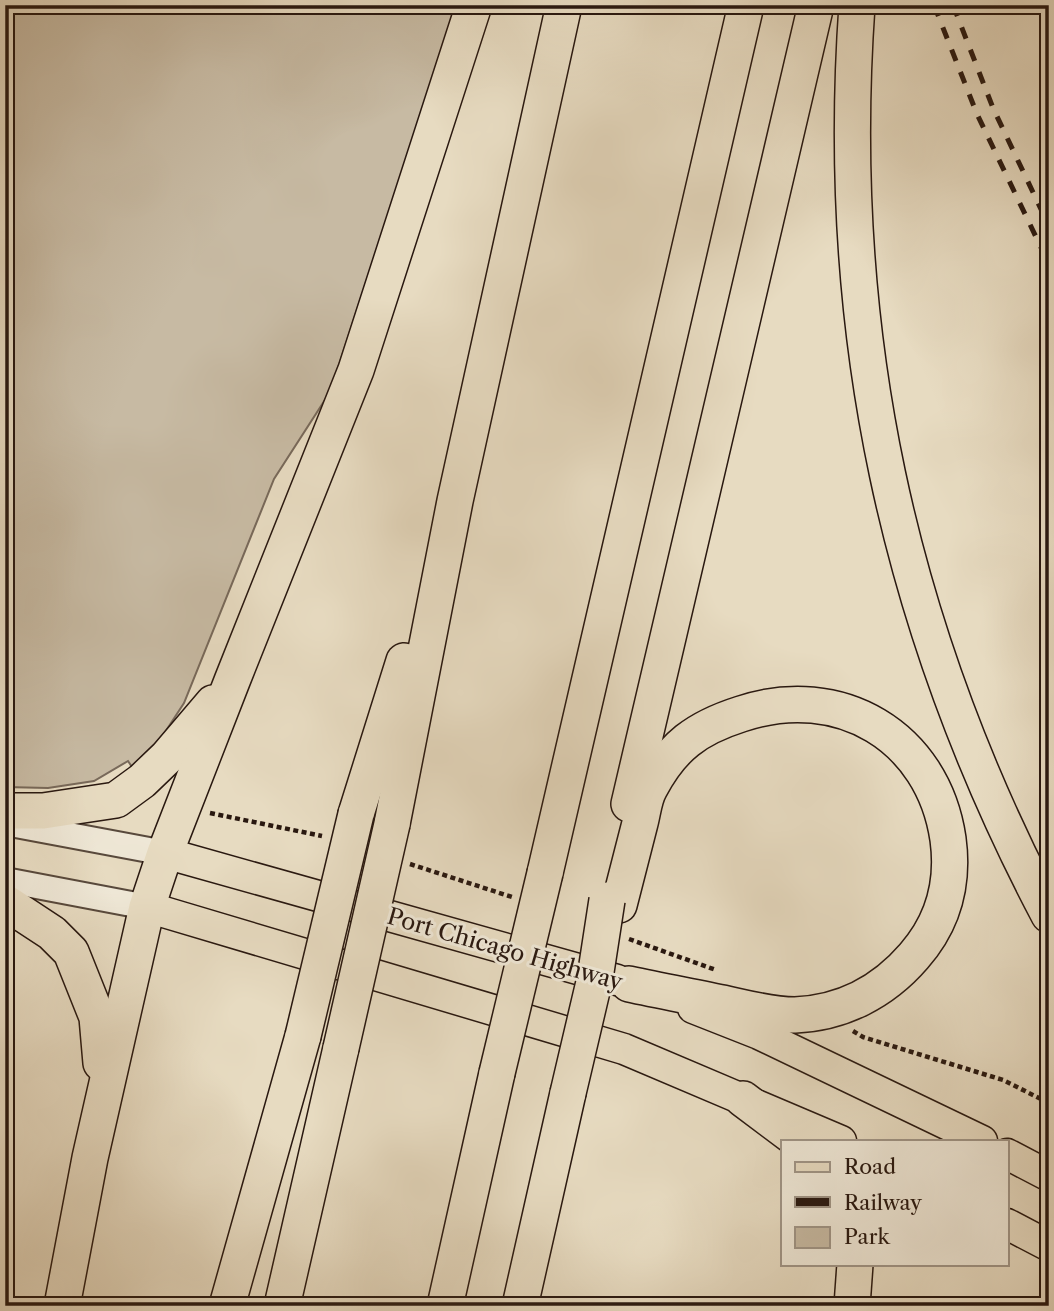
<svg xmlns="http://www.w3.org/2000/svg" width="1054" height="1311" font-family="'Libre Caslon Text',serif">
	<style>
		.green { fill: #c7baa3; stroke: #78695a; stroke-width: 2 }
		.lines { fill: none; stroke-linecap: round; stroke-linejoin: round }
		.minor-casing { stroke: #58493c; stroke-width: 28 }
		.major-casing { stroke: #291810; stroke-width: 33 }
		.highway-casing { stroke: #291810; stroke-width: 38 }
		.path { stroke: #291810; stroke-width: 4.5; stroke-dasharray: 5 3.5; stroke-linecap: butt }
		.minor { stroke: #efe8d7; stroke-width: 24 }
		.major { stroke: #e7dbc1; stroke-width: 30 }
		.highway { stroke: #e7dbc1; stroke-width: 35 }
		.rail { stroke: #291810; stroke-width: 5; stroke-dasharray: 12 12; stroke-linecap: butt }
		.highway-bridge-casing { stroke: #291810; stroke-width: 38; stroke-linecap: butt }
		.highway-bridge { stroke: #e7dbc1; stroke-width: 35 }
		.labels { text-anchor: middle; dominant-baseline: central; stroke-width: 6; stroke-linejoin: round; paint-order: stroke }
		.street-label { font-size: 23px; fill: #291810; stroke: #efe8d7 }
	</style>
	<rect width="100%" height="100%" fill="#e7dbc1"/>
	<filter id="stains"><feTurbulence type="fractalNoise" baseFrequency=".00286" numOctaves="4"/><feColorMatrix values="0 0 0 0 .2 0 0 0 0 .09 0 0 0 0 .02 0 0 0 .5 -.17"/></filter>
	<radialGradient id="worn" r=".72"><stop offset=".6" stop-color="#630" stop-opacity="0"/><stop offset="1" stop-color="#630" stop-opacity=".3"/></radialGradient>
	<!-- green -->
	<polygon class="green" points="5,5 457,5 330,392 274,479 184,703 156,746 132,767 128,761 94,781 48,788 5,787"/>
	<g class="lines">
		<!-- minor casing -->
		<g class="minor-casing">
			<g id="minor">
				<polyline points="5,823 165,853"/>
				<polyline points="5,880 147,907"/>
			</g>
		</g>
		<!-- major casing -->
		<g class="major-casing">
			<g id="major">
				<polyline points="165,853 617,980"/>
				<polyline points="147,907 624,1049 841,1141"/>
				<polyline points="693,1008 759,1034 982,1141"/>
				<polyline points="1007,1154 1049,1176"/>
				<polyline points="1007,1224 1049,1246"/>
			</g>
		</g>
		<!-- highway casing -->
		<g class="highway-casing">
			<g id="highway">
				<path d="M857 5C834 329 897 627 1049 915"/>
				<polyline points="629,804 816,5"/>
				<polyline points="5,811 43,811 116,800 142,781 167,757 213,703"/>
				<polyline points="356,814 404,661"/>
				<polyline points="392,824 455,501 564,5"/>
				<polyline points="545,873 746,5"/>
				<polyline points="5,902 52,933 71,952 97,1017 101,1063"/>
				<path d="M619 905C626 878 633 850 640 823 643 812 644 798 650 788 672 746 697 728 741 714 839 681 933 736 948 839 954 883 943 923 914 956 883 992 842 1013 795 1015 772 1015 749 1009 727 1004 694 997 661 991 629 984"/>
				<polyline points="743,1099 799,1141"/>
				<polyline points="62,1306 90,1158 147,907 165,853 232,681 356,370 474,5"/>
				<polyline points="227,1306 303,1036"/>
				<polyline points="282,1306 341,1048"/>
				<polyline points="445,1306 497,1073"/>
				<polyline points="520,1306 568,1093"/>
				<polyline points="852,1306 855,1264"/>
			</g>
		</g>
		<!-- path -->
		<g class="path">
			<polyline points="210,813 322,836"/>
			<polyline points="410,864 512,897"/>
			<polyline points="629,939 716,970"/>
			<polyline points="853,1031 863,1037 1003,1080 1049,1103"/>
		</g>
		<!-- minor -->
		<use href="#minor" class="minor"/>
		<!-- major -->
		<use href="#major" class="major"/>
		<!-- highway -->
		<use href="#highway" class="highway"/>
		<!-- rail -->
		<g class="rail">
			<polyline points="934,5 977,114 1049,264"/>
			<polyline points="953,5 993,108 1049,226"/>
		</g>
		<!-- highway-bridge casing -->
		<g class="highway-bridge-casing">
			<g id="highway-bridge">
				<polyline points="303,1036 356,814"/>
				<polyline points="341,1048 392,824"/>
				<polyline points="497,1073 545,873"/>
				<polyline points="568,1093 595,978 607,900"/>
			</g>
		</g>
		<!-- highway-bridge -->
		<use href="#highway-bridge" class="highway-bridge"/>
	</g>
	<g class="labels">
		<!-- street labels -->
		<g class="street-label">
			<text transform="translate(505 949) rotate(16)">Port Chicago Highway</text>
		</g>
	</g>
	<!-- margin -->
	<rect width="1054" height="1311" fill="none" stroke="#e7dbc1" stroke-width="28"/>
	<rect x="7" y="7" width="1040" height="1297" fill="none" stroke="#291810" stroke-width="3.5"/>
	<rect x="14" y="14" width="1026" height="1283" fill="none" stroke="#291810" stroke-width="2"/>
	<!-- legend -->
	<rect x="781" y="1140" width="228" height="126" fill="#efe8d7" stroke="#a09587" stroke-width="2"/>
	<rect x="795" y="1162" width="35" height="10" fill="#e7dbc1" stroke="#a09587" stroke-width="2"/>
	<text x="844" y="1174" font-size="21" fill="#291810">Road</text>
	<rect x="795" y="1197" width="35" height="10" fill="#291810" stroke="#a09587" stroke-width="2"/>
	<text x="844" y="1210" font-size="21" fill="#291810">Railway</text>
	<rect x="795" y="1227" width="35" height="21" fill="#c7baa3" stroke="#a09587" stroke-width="2"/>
	<text x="844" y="1244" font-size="21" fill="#291810">Park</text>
	<rect width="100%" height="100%" filter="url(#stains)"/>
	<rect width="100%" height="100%" fill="url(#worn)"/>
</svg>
